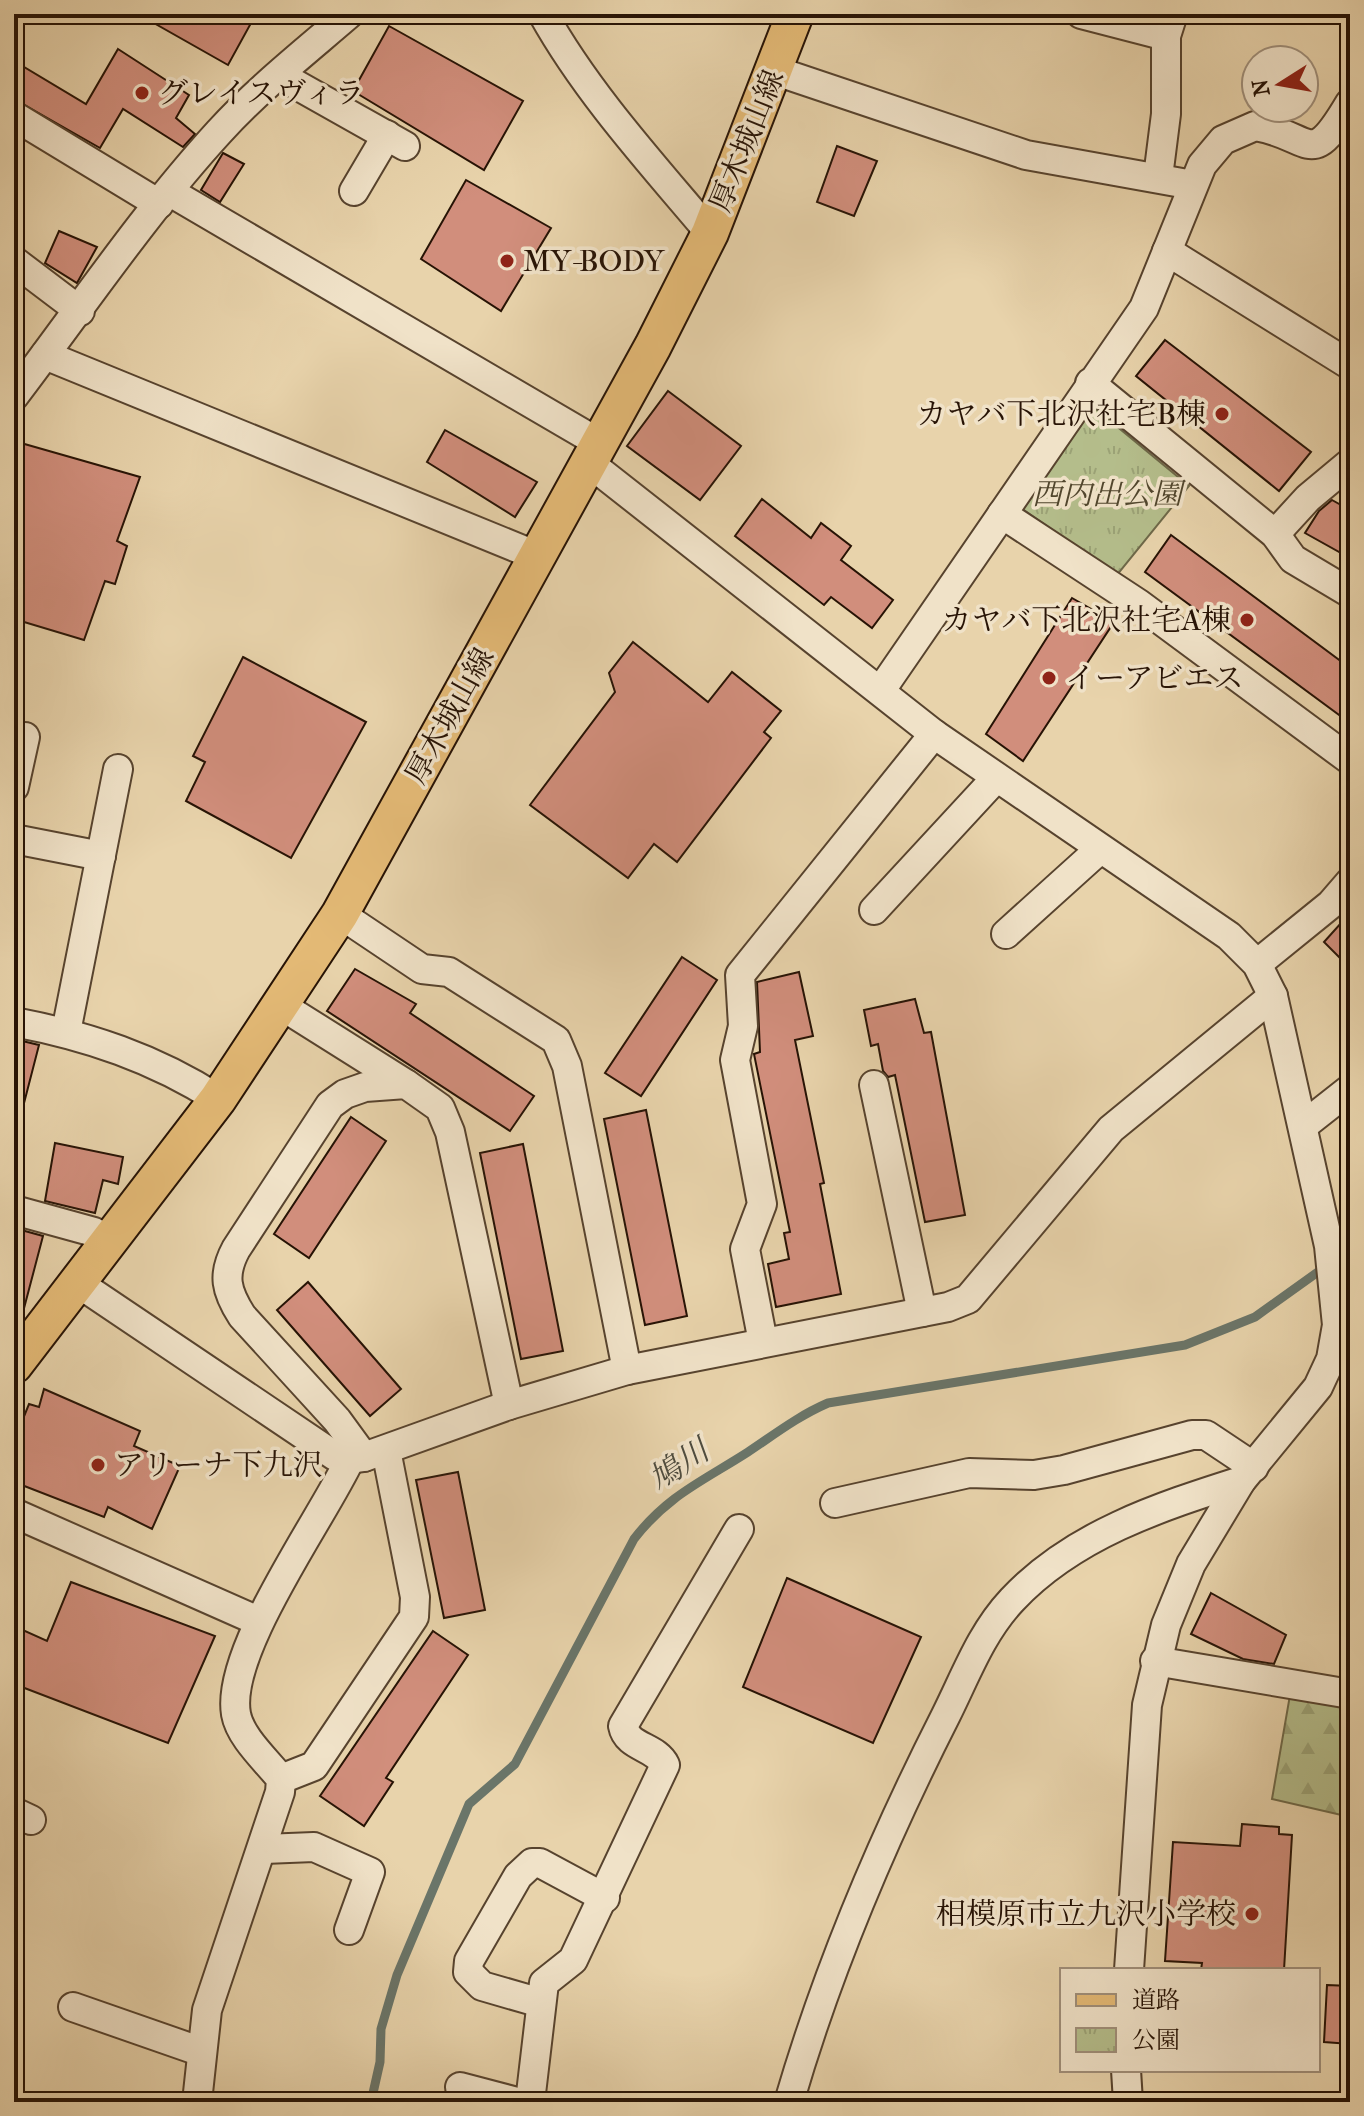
<svg xmlns="http://www.w3.org/2000/svg" width="1364" height="2116" font-family="'IM FELL French Canon','Noto Serif JP',serif">
	<style>
		.forest { fill: url(#forest-firs); stroke: #6e6848; stroke-width: 2 }
		.park { fill: url(#park-tufts); stroke: #6e6848; stroke-width: 2 }
		.lines { fill: none; stroke-linecap: round; stroke-linejoin: round }
		.stream { stroke: #6a7569; stroke-width: 9 }
		.building { fill: #d18e7c; stroke: #271305; stroke-width: 2 }
		.minor-casing { stroke: #57432e; stroke-width: 32 }
		.major-casing { stroke: #271305; stroke-width: 40 }
		.minor { stroke: #f0e2c8; stroke-width: 28 }
		.major { stroke: #e4ba76; stroke-width: 36 }
		.poi-dot { fill: #8f2418; stroke: #f0e2c8; stroke-width: 3 }
		.labels { text-anchor: middle; dominant-baseline: central; stroke-width: 7; stroke-linejoin: round; paint-order: stroke }
		.poi-label { font-size: 30px; fill: #271305; stroke: #f0e2c8; text-anchor: start }
		.street-label { font-size: 30px; fill: #271305; stroke: #f0e2c8 }
		.park-label { font-size: 30px; font-style: italic; fill: #51462d; stroke: #f0e2c8 }
		.water-label { font-size: 32px; font-style: italic; fill: #4e4c3f; stroke: #f0e2c8 }
	</style>
	<defs>
		<pattern id="forest-firs" width="22" height="20" patternUnits="userSpaceOnUse" patternTransform="scale(2)"><rect width="22" height="20" fill="#b4bd8b"/><path d="M5 1l3.5 6h-7zM16 11l3.5 6h-7z" fill="#9ba276"/></pattern>
		<pattern id="park-tufts" width="24" height="20" patternUnits="userSpaceOnUse" patternTransform="scale(2)"><rect width="24" height="20" fill="#b4bd8b"/><path d="M3 7l-1-3M5 7V3M7 7l1-3M15 17l-1-3M17 17v-4M19 17l1-3" fill="none" stroke="#9ba276"/></pattern>
	</defs>
	<rect width="100%" height="100%" fill="#e8d3ab"/>
	<filter id="stains"><feTurbulence type="fractalNoise" baseFrequency=".0025" numOctaves="4"/><feColorMatrix values="0 0 0 0 .2 0 0 0 0 .09 0 0 0 0 .02 0 0 0 .5 -.17"/></filter>
	<radialGradient id="worn" r=".72"><stop offset=".6" stop-color="#630" stop-opacity="0"/><stop offset="1" stop-color="#630" stop-opacity=".3"/></radialGradient>
	<!-- forest -->
	<polygon class="forest" points="1290,1695 1350,1703 1350,1817 1272,1799"/>
	<!-- park -->
	<polygon class="park" points="1092,406 1189,486 1117,575 1021,508"/>
	<g class="lines">
		<!-- stream -->
		<path class="stream" d="M371 2102 380 2062 381 2029 397 1975 469 1804 515 1764 634 1539C668 1495 703 1481 748 1452 775 1434 798 1416 828 1403L1185 1345 1255 1317 1350 1249"/>
	</g>
	<!-- building -->
	<g class="building">
		<polygon points="138,14 256,14 228,65"/>
		<polygon points="389,26 523,101 484,170 353,91"/>
		<polygon points="118,49 189,95 176,118 195,134 183,147 123,109 100,148 14,99 14,61 86,104"/>
		<polygon points="837,146 877,161 854,216 817,202"/>
		<polygon points="223,153 244,164 220,202 201,190"/>
		<polygon points="466,180 551,228 501,311 421,259"/>
		<polygon points="59,231 97,247 77,283 45,263"/>
		<polygon points="1165,340 1311,452 1279,491 1136,376"/>
		<polygon points="668,391 741,446 700,500 627,446"/>
		<polygon points="445,430 537,482 515,517 427,462"/>
		<polygon points="14,441 140,477 117,541 127,546 115,584 105,581 84,640 14,619"/>
		<polygon points="762,499 811,538 821,523 851,546 841,560 893,600 872,628 831,597 824,605 735,536"/>
		<polygon points="1332,500 1350,510 1350,558 1305,533 1319,511"/>
		<polygon points="1171,535 1350,668 1350,723 1145,572"/>
		<polygon points="1072,598 1114,622 1023,761 986,734"/>
		<polygon points="633,642 708,702 732,672 781,711 764,732 771,738 677,862 654,844 628,878 530,805 615,692 609,673"/>
		<polygon points="243,657 366,722 291,858 186,801 205,762 193,756"/>
		<polygon points="1350,913 1350,968 1324,942"/>
		<polygon points="682,957 717,980 641,1096 605,1073"/>
		<polygon points="355,969 416,1004 410,1013 534,1096 510,1131 327,1011"/>
		<polygon points="799,972 813,1036 795,1040 824,1183 820,1184 841,1294 776,1307 768,1264 789,1259 784,1233 790,1232 754,1054 760,1052 757,982"/>
		<polygon points="915,999 924,1033 931,1032 965,1215 925,1222 895,1075 888,1077 883,1071 878,1044 871,1046 864,1010"/>
		<polygon points="14,1039 39,1045 22,1111 14,1110"/>
		<polygon points="646,1110 687,1316 645,1325 604,1119"/>
		<polygon points="351,1117 386,1141 309,1258 274,1234"/>
		<polygon points="55,1143 123,1157 118,1184 103,1180 95,1213 45,1201"/>
		<polygon points="523,1144 563,1351 521,1359 480,1153"/>
		<polygon points="14,1228 43,1236 22,1316 14,1315"/>
		<polygon points="308,1282 401,1389 370,1416 277,1310"/>
		<polygon points="44,1389 140,1431 134,1446 180,1466 152,1529 108,1507 104,1517 14,1482 14,1441 29,1404 39,1407"/>
		<polygon points="458,1472 485,1610 444,1618 416,1480"/>
		<polygon points="787,1578 921,1637 873,1743 743,1687"/>
		<polygon points="71,1582 215,1636 168,1743 14,1684 14,1626 47,1641"/>
		<polygon points="1211,1593 1286,1635 1274,1664 1243,1659 1191,1634"/>
		<polygon points="433,1631 468,1655 386,1778 393,1782 364,1826 320,1796"/>
		<polygon points="1242,1824 1279,1827 1279,1834 1292,1835 1284,1970 1201,1970 1202,1963 1165,1961 1173,1842 1240,1846"/>
		<polygon points="1327,1985 1350,1986 1350,2044 1324,2042"/>
	</g>
	<g class="lines">
		<!-- minor casing -->
		<g class="minor-casing">
			<g id="minor">
				<path d="M543 14C587 93 652 164 710 233"/>
				<polyline points="1081,14 1166,36"/>
				<polyline points="776,71 1026,155 1193,185"/>
				<polyline points="279,75 405,146"/>
				<polyline points="14,116 159,204"/>
				<polyline points="1158,177 1166,114 1166,36 1173,14"/>
				<polyline points="354,191 387,135"/>
				<polyline points="170,192 599,443"/>
				<polyline points="1167,251 1350,365"/>
				<polyline points="14,261 80,311"/>
				<polyline points="45,355 537,556"/>
				<polyline points="1090,383 1275,534 1293,559 1350,593"/>
				<path d="M14 396C81 308 144 214 219 132 258 89 305 52 349 14"/>
				<polyline points="588,462 934,734 1229,936 1257,964 1273,996 1329,1246 1337,1325 1331,1359 1318,1387 1241,1481 1191,1564 1166,1625 1147,1705 1129,1970"/>
				<polyline points="1002,514 1139,604 1350,760"/>
				<polyline points="1275,534 1308,498 1350,463"/>
				<path d="M881 690 1144 308 1202 165 1223 140 1255 126C1314 136 1309 172 1350 103"/>
				<polyline points="14,787 25,737"/>
				<polyline points="14,839 101,856"/>
				<polyline points="874,910 996,778"/>
				<polyline points="340,914 422,969 449,972 556,1040 567,1066 627,1370"/>
				<polyline points="1006,934 1099,850"/>
				<polyline points="1257,964 1331,904 1350,882"/>
				<polyline points="282,1006 406,1084"/>
				<path d="M14 1022C88 1036 154 1058 218 1099"/>
				<polyline points="66,1032 118,769"/>
				<polyline points="874,1085 922,1312"/>
				<polyline points="1303,1126 1350,1089"/>
				<polyline points="14,1210 94,1232 110,1243"/>
				<polyline points="78,1283 335,1456 350,1459 364,1457 509,1405 627,1370 948,1307 968,1299 1111,1129 1273,996"/>
				<polyline points="763,1342 745,1249 762,1204 735,1060 743,1026 740,975 934,734"/>
				<path d="M364 1457 337 1420 242 1316C226 1291 222 1275 236 1249L330 1105 345 1094 365 1087 406 1084 440 1108 450 1132 509 1405"/>
				<polyline points="835,1503 969,1473 1034,1475 1064,1470 1192,1435 1206,1435 1254,1467"/>
				<polyline points="14,1513 258,1621"/>
				<polyline points="1155,1661 1350,1694"/>
				<polyline points="281,1779 314,1766 414,1617 415,1597 386,1450"/>
				<polyline points="14,1812 31,1820"/>
				<polyline points="264,1849 314,1847 370,1872 349,1930"/>
				<polyline points="541,2003 482,1986 468,1972 469,1961 518,1876 532,1863 540,1863 605,1898"/>
				<polyline points="73,2007 202,2052"/>
				<polyline points="1126,2070 1128,2102"/>
				<polyline points="460,2087 517,2102"/>
				<path d="M197 2102 207 2010 280 1792 281 1779C266 1760 240 1737 236 1714 225 1651 322 1519 350 1459"/>
				<path d="M530 2102 544 1983 573 1960 665 1765C656 1746 627 1748 623 1726L739 1529"/>
				<path d="M789 2102C828 1968 883 1839 946 1715 966 1675 981 1633 1012 1600 1073 1535 1159 1507 1241 1481"/>
			</g>
		</g>
		<!-- major casing -->
		<g class="major-casing">
			<polyline id="major" points="14,1365 218,1099 340,914 653,346 710,233 795,14"/>
		</g>
		<!-- minor -->
		<use href="#minor" class="minor"/>
		<!-- major -->
		<use href="#major" class="major"/>
	</g>
	<!-- markers -->
	<g class="poi-dot">
		<circle cx="142" cy="93" r="8"/>
		<circle cx="507" cy="261" r="8"/>
		<circle cx="1222" cy="414" r="8"/>
		<circle cx="1247" cy="620" r="8"/>
		<circle cx="1049" cy="678" r="8"/>
		<circle cx="98" cy="1465" r="8"/>
		<circle cx="1252" cy="1914" r="8"/>
	</g>
	<g class="labels">
		<!-- poi labels -->
		<g class="poi-label">
			<text x="158" y="93">グレイスヴィラ</text>
			<text x="523" y="261">MY-BODY</text>
			<text x="1206" y="414" text-anchor="end">カヤバ下北沢社宅B棟</text>
			<text x="1231" y="620" text-anchor="end">カヤバ下北沢社宅A棟</text>
			<text x="1065" y="678">イーアビエス</text>
			<text x="114" y="1465">アリーナ下九沢</text>
			<text x="1236" y="1914" text-anchor="end">相模原市立九沢小学校</text>
		</g>
		<!-- street labels -->
		<g class="street-label">
			<text transform="translate(747 141) rotate(-68)">厚木城山線</text>
			<text transform="translate(450 716) rotate(-61)">厚木城山線</text>
		</g>
		<!-- park labels -->
		<g class="park-label">
			<text x="1107" y="494">西内出公園</text>
		</g>
		<!-- water labels -->
		<g class="water-label">
			<text transform="translate(679 1465) rotate(-34)">鳩川</text>
		</g>
	</g>
	<!-- margin -->
	<rect width="1364" height="2116" fill="none" stroke="#e8d3ab" stroke-width="48"/>
	<rect x="16" y="16" width="1332" height="2084" fill="none" stroke="#271305" stroke-width="4"/>
	<rect x="24" y="24" width="1316" height="2068" fill="none" stroke="#271305" stroke-width="2"/>
	<!-- legend -->
	<rect x="1060" y="1968" width="260" height="104" fill="#f0e2c8" stroke="#a08f7a" stroke-width="2"/>
	<rect x="1076" y="1994" width="40" height="12" fill="#e4ba76" stroke="#a08f7a" stroke-width="2"/>
	<text x="1132" y="2008" font-size="24" fill="#271305">道路</text>
	<rect x="1076" y="2028" width="40" height="24" fill="url(#park-tufts)" stroke="#a08f7a" stroke-width="2"/>
	<text x="1132" y="2048" font-size="24" fill="#271305">公園</text>
	<!-- north arrow -->
	<g transform="translate(1280 84) rotate(259)"><circle r="38" fill="#f0e2c8" stroke="#a08f7a" stroke-width="2"/>
	<path d="M0-6L14 30L0 20L-14 30Z" fill="#8f2418"/>
	<text y="-12" font-size="22" font-weight="bold" text-anchor="middle" fill="#271305">N</text>
	</g>
	<rect width="100%" height="100%" filter="url(#stains)"/>
	<rect width="100%" height="100%" fill="url(#worn)"/>
</svg>
